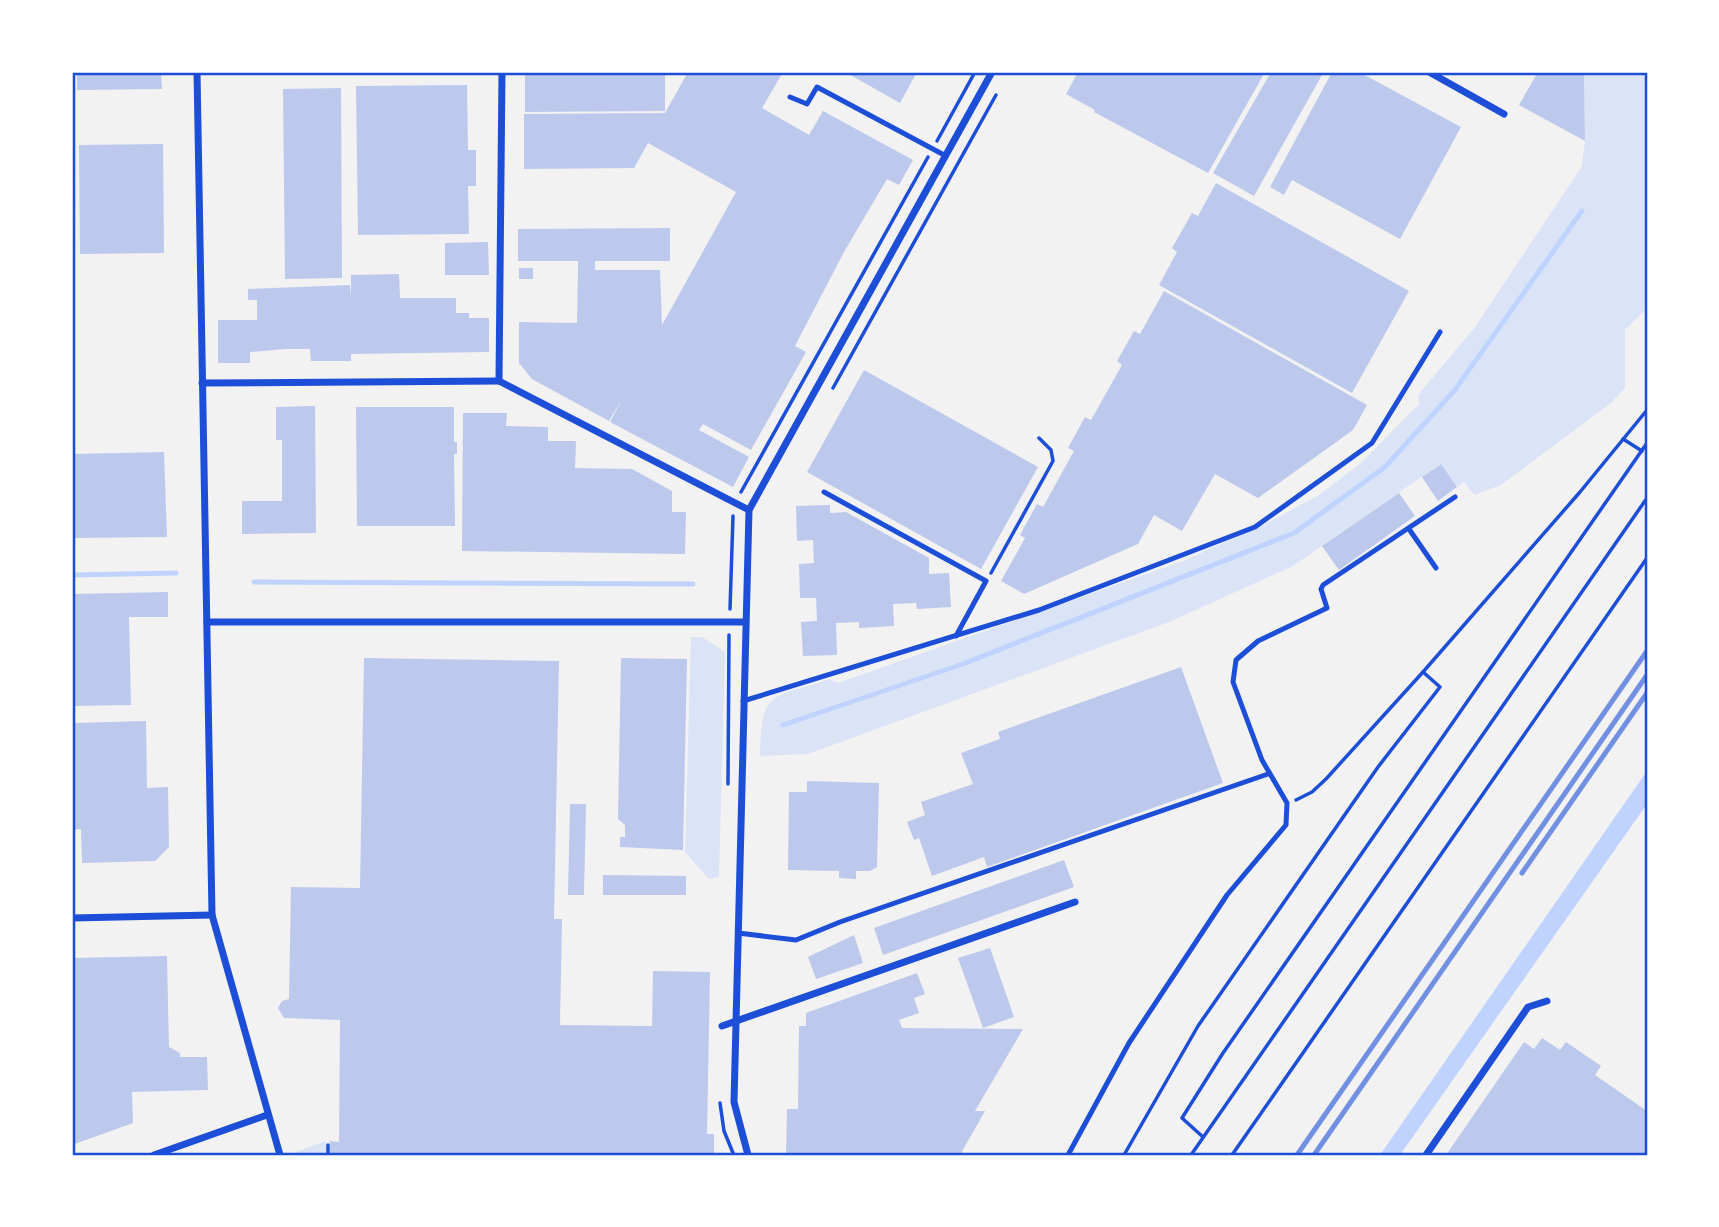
<svg xmlns="http://www.w3.org/2000/svg" width="1719" height="1227" font-family="'Open Sans',sans-serif">
	<style>
		.green { fill: #dbe4f7 }
		.water { fill: #bfd3fe }
		.lines { fill: none; stroke-linecap: round; stroke-linejoin: round }
		.stream { stroke: #bfd3fe; stroke-width: 5 }
		.building { fill: #bdc9ec }
		.path { stroke: #1d4ed8; stroke-width: 3.5 }
		.service { stroke: #1d4ed8; stroke-width: 5 }
		.minor { stroke: #1d4ed8; stroke-width: 7 }
		.rail { stroke: #7290e2; stroke-width: 5 }
		.neatline { fill: none; stroke: #1d4ed8; stroke-width: 2.5 }
	</style>
	<rect width="100%" height="100%" fill="#f2f2f2"/>
	<!-- green -->
	<g class="green">
		<path d="M1584 72H1647V308L1625 330V388L1611 403 1501 485 1474 495 1464 482 1457 487 1440 464 1293 566 1169 622 808 754 760 756C761 688 771 699 830 679L838 683 1183 561 1265 524 1319 495 1361 463 1419 404 1418 395 1475 327 1582 166 1585 141Z"/>
		<polygon points="691,637 702,637 725,652 719,877 709,879 685,852"/>
		<polygon points="326,1141 326,1155 295,1155 298,1151"/>
	</g>
	<!-- water -->
	<polygon class="water" points="1647,771 1647,804 1400,1155 1380,1155"/>
	<g class="lines">
		<!-- stream -->
		<g class="stream">
			<polyline points="72,575 176,573"/>
			<polyline points="254,582 693,584"/>
			<polyline points="783,725 963,664 1294,533 1385,467 1454,391 1582,211"/>
		</g>
	</g>
	<!-- building -->
	<g class="building">
		<polygon points="77,72 161,72 162,89 77,90"/>
		<polygon points="525,72 665,72 665,111 525,112"/>
		<polygon points="688,72 783,72 762,108 809,135 823,111 913,160 899,185 887,179 844,252 795,346 806,352 751,450 703,424 699,430 749,457 733,487 610,422 622,399 609,421 532,379 519,363 519,322 577,323 578,270 578,261 518,261 518,229 670,228 670,261 595,261 595,270 660,270 662,325 736,192 648,143 634,168 524,169 524,114 665,113"/>
		<polygon points="845,72 917,72 900,103"/>
		<polygon points="1078,72 1265,72 1208,173 1094,112 1095,110 1066,94"/>
		<polygon points="1271,72 1317,72 1322,75 1254,196 1213,173"/>
		<polygon points="1332,72 1359,72 1461,127 1400,239 1292,180 1284,195 1270,187"/>
		<polygon points="1538,72 1584,72 1585,141 1519,105"/>
		<polygon points="467,85 468,150 476,150 476,186 468,186 469,234 358,235 356,86"/>
		<polygon points="341,88 342,278 285,279 283,89"/>
		<polygon points="163,144 164,253 80,254 79,145"/>
		<polygon points="1216,183 1409,291 1352,393 1159,285 1177,252 1172,248 1192,213 1198,216"/>
		<polygon points="488,242 489,275 445,275 445,243"/>
		<rect x="519" y="268" width="14" height="11"/>
		<polygon points="399,274 400,298 456,298 456,313 469,313 469,318 489,318 489,352 351,354 351,361 311,361 310,349 285,349 250,352 250,363 218,363 218,320 257,320 257,300 248,300 248,289 350,285 351,298 351,275"/>
		<polygon points="1164,291 1367,405 1353,430 1258,498 1215,474 1182,531 1154,515 1138,544 1024,594 1001,581 1025,538 1020,535 1037,504 1043,507 1074,451 1068,448 1085,417 1091,420 1122,365 1117,361 1134,331 1140,334"/>
		<polygon points="864,370 1038,467 981,569 807,472"/>
		<polygon points="315,406 316,533 242,534 242,501 282,501 282,440 276,440 276,407"/>
		<polygon points="356,407 454,407 454,442 457,442 457,454 454,454 455,526 357,526"/>
		<polygon points="463,413 507,413 506,426 548,427 548,441 576,441 575,468 632,469 672,491 672,512 686,512 685,554 462,551"/>
		<polygon points="164,452 167,537 72,538 72,454"/>
		<polygon points="1441,464 1457,487 1438,501 1422,477"/>
		<polygon points="1399,493 1415,516 1339,570 1322,546"/>
		<polygon points="830,505 830,513 846,512 929,558 929,574 949,573 951,607 917,609 916,603 893,604 894,626 859,628 859,622 836,623 837,655 803,656 801,622 817,621 816,598 800,598 799,564 814,563 813,540 797,541 796,506"/>
		<polygon points="168,592 168,617 129,617 131,705 72,706 72,594"/>
		<polygon points="364,658 559,661 554,919 562,919 560,1025 652,1026 653,971 710,972 707,1134 714,1134 714,1155 330,1155 330,1141 339,1142 340,1020 284,1018 278,1008 282,1001 289,999 291,887 360,888"/>
		<polygon points="621,658 687,659 683,850 620,847 620,837 625,837 625,825 618,819"/>
		<polygon points="1181,667 1223,783 987,867 984,857 932,876 919,838 914,840 907,822 925,815 921,802 973,784 961,753 1000,739 998,732"/>
		<polygon points="146,721 147,788 168,787 169,847 155,861 82,863 81,829 72,830 72,723"/>
		<polygon points="807,781 879,783 877,867 870,871 856,871 856,879 839,878 839,871 788,870 789,792 807,792"/>
		<polygon points="570,804 586,804 584,895 568,895"/>
		<polygon points="1064,860 1074,887 883,955 874,928"/>
		<polygon points="603,875 686,876 686,895 603,895"/>
		<polygon points="854,935 863,963 816,979 808,957"/>
		<polygon points="990,948 1014,1017 983,1028 958,958"/>
		<polygon points="167,956 169,1047 180,1053 180,1057 207,1057 208,1090 132,1092 133,1123 72,1145 72,958"/>
		<polygon points="917,973 925,994 914,998 919,1013 899,1020 902,1028 1023,1029 975,1111 985,1111 960,1155 786,1155 787,1109 798,1109 799,1026 806,1026 806,1013"/>
		<polygon points="1542,1038 1560,1050 1566,1042 1601,1066 1595,1075 1647,1111 1647,1155 1446,1155 1524,1042 1534,1049"/>
	</g>
	<g class="lines">
		<!-- path -->
		<g class="path">
			<polyline points="937,141 975,72"/>
			<polyline points="833,388 996,95"/>
			<polyline points="1623,439 1642,451"/>
			<polyline points="741,492 928,157"/>
			<polyline points="991,573 1053,461 1051,450 1039,438"/>
			<polyline points="730,609 733,516"/>
			<polyline points="1423,672 1580,492 1647,410"/>
			<polyline points="728,784 729,635"/>
			<polyline points="720,1103 724,1131 733,1153"/>
			<polyline points="1203,1137 1182,1118 1223,1053 1647,443"/>
			<polyline points="328,1155 328,1145"/>
			<polyline points="1124,1155 1198,1026 1378,767 1440,687 1423,672 1326,779 1312,792 1296,800"/>
			<polyline points="1191,1155 1647,498"/>
			<polyline points="1232,1155 1647,558"/>
		</g>
		<!-- service -->
		<g class="service">
			<polyline points="790,97 807,104 817,87 946,156"/>
			<polyline points="824,492 986,581 956,636"/>
			<polyline points="1409,529 1436,568"/>
			<polyline points="743,701 1039,610 1255,527 1372,443 1440,332"/>
			<polyline points="738,933 796,940 840,922 1268,774"/>
			<polyline points="1068,1155 1129,1043 1227,895 1286,825 1287,803 1262,760 1233,682 1236,660 1258,641 1327,608 1321,589 1323,585 1455,497"/>
		</g>
		<!-- minor -->
		<g class="minor">
			<polyline points="197,72 212,915 280,1155"/>
			<polyline points="502,72 499,381 749,510"/>
			<polyline points="1429,72 1504,114"/>
			<polyline points="202,383 499,381"/>
			<polyline points="207,622 745,622"/>
			<polyline points="72,918 212,915"/>
			<polyline points="722,1026 1075,902"/>
			<polyline points="154,1155 267,1115"/>
			<polyline points="748,1155 734,1102 749,510 992,72"/>
			<polyline points="1426,1155 1528,1007 1547,1001"/>
		</g>
		<!-- rail -->
		<g class="rail">
			<polyline points="1522,873 1647,693"/>
			<polyline points="1297,1155 1647,651"/>
			<polyline points="1314,1155 1647,675"/>
		</g>
	</g>
	<!-- border -->
	<rect width="1719" height="1227" fill="none" stroke="#ffffff" stroke-width="147"/>
	<rect x="74" y="74" width="1572" height="1080" class="neatline"/>
</svg>
